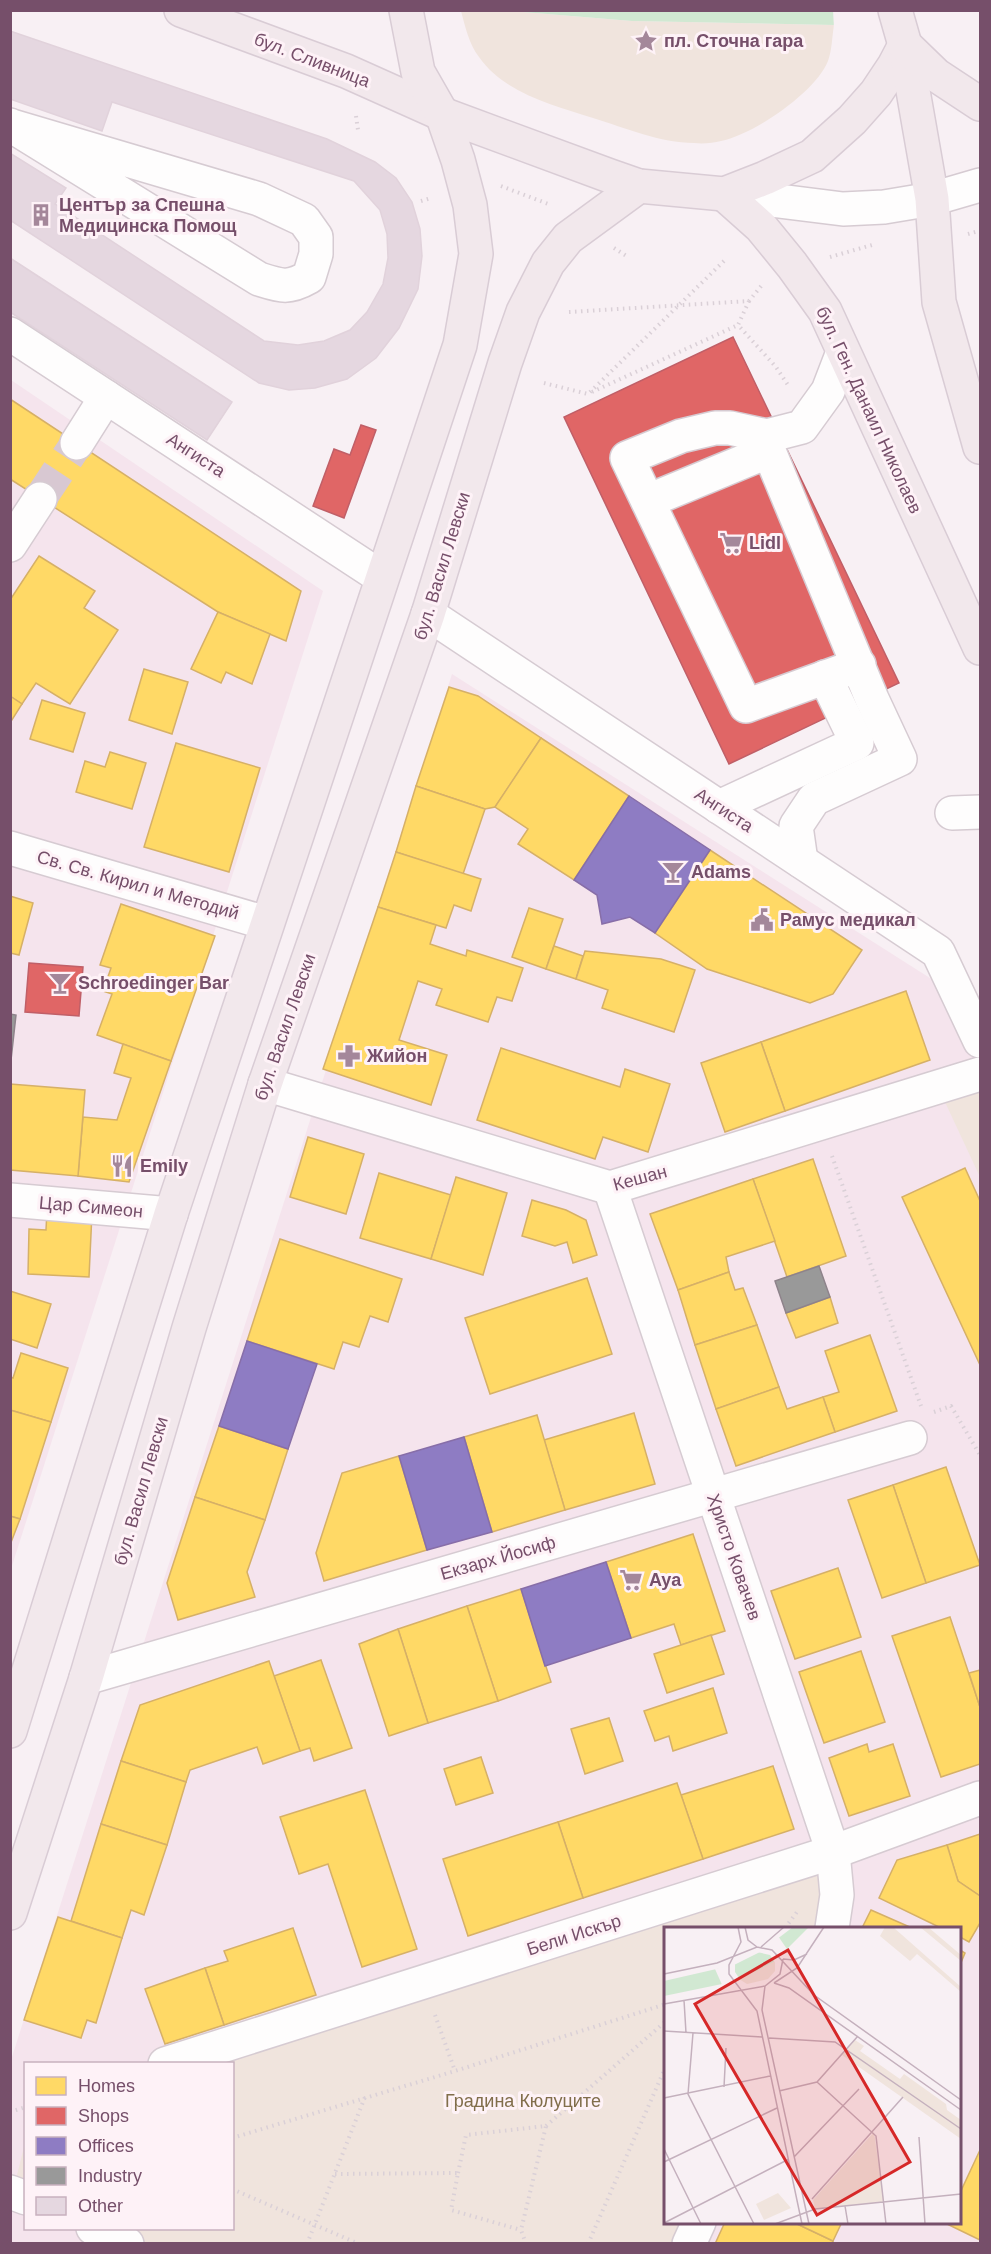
<svg xmlns="http://www.w3.org/2000/svg" width="991" height="2254" font-family="Arial,sans-serif">
	<style>
		.residential { fill: #f5e4ed; fill-rule: evenodd }
		.green { fill: #f0e4dd }
		.water { fill: #d1e8d2 }
		.pier { fill: #f8f0f4 }
		.homes { fill: #ffd966; stroke: #d6b067; stroke-width: 1.5 }
		.shops { fill: #e06666; stroke: #c05f67; stroke-width: 1.5 }
		.offices { fill: #8e7cc3; stroke: #876ea8; stroke-width: 1.5 }
		.industry { fill: #999; stroke: #8e838b; stroke-width: 1.5 }
		.building { fill: #e5d7e0; stroke: #e1d2db; stroke-width: 1.5 }
		.lines { fill: none; stroke-linecap: round; stroke-linejoin: round }
		.minor-tunnel { stroke: #d8c8d2; stroke-width: 33; stroke-dasharray: 33 16; stroke-linecap: butt }
		.minor-casing { stroke: #d6cbd2; stroke-width: 36 }
		.major-casing { stroke: #d9ccd5; stroke-width: 36 }
		.path { stroke: #dad0d7; stroke-width: 4; stroke-dasharray: 1.5 4.5; stroke-linecap: butt }
		.minor { stroke: #fefdfd; stroke-width: 33 }
		.major { stroke: #f2e8ec; stroke-width: 33 }
		.labels { text-anchor: middle; dominant-baseline: central; stroke-width: 6; stroke-linejoin: round; paint-order: stroke }
		.poi-label { font-size: 18px; font-weight: bold; fill: #764f6a; stroke: #fef2f7; text-anchor: start }
		.street-label { font-size: 18px; fill: #764f6a; stroke: #fef2f7 }
		.park-label { font-size: 18px; fill: #816e4b; stroke: #fef2f7 }
		.inset-road { fill: none; stroke: #c4b0bd; stroke-width: 1.5 }
		.view { fill: #d62828; fill-opacity: 0.15; stroke: #d62828; stroke-width: 3 }
		.inset-edge { fill: none; stroke: #764f6a; stroke-width: 3 }
	</style>
	<rect width="100%" height="100%" fill="#f8f0f4"/>
	<!-- residential -->
	<g class="residential">
		<polygon points="11,380 323,591 11,1569"/>
		<path d="M452 674 974 1006 980 1021V2243L11 2244V2060ZM666 1928H960V2222H666ZM26 2064H232V2228H26Z"/>
	</g>
	<!-- green -->
	<g class="green">
		<path d="M461 11H511L632 21 834 25C832 37 832 50 828 61 816 92 753 135 721 141 713 143 703 144 694 143 660 143 626 128 593 118 553 105 504 93 479 57 469 44 465 26 461 11Z"/>
		<polygon points="980,1072 980,1177 938,1087"/>
		<polygon points="832,1853 828,1928 666,1928 666,2222 697,2223 687,2243 128,2244 95,2229 232,2228 232,2064 170,2063"/>
		<polygon points="25,2143 25,2197 13,2191"/>
	</g>
	<!-- water -->
	<polygon class="water" points="511,11 919,11 834,25 632,21"/>
	<!-- pier -->
	<polygon class="pier" points="833,10 922,11 919,13 834,28"/>
	<!-- homes -->
	<g class="homes">
		<polygon points="10,399 301,591 286,641 218,612 10,479"/>
		<polygon points="39,556 95,591 84,608 118,630 70,704 36,683 22,704 10,696 10,600"/>
		<polygon points="218,612 270,634 252,684 226,672 221,683 191,669"/>
		<polygon points="144,669 188,682 172,734 129,720"/>
		<polygon points="449,687 478,696 541,738 495,807 485,809 416,786"/>
		<polygon points="10,696 22,704 10,723"/>
		<polygon points="42,700 85,713 73,752 30,739"/>
		<polygon points="541,738 629,796 574,880 518,844 528,829 495,807"/>
		<polygon points="176,743 260,768 229,872 144,847"/>
		<polygon points="110,752 146,763 132,809 76,792 85,761 105,767"/>
		<polygon points="416,786 485,809 463,874 396,852"/>
		<polygon points="710,850 862,950 833,994 810,1003 707,969 655,933"/>
		<polygon points="396,852 481,879 471,911 454,905 446,928 378,907"/>
		<polygon points="10,896 33,903 19,955 10,953"/>
		<polygon points="121,904 215,936 171,1061 97,1035 112,994 103,991 111,968 100,965"/>
		<polygon points="378,907 436,925 430,944 466,956 467,950 523,968 512,1001 497,997 488,1022 436,1005 442,989 418,981 399,1040 447,1055 431,1105 323,1069"/>
		<polygon points="529,908 563,919 546,969 512,957"/>
		<polygon points="554,946 583,956 576,979 546,969"/>
		<polygon points="585,951 661,959 695,970 674,1032 602,1008 608,990 576,979"/>
		<polygon points="906,991 930,1060 785,1111 761,1042"/>
		<polygon points="761,1042 785,1111 725,1132 701,1063"/>
		<polygon points="123,1044 171,1061 129,1182 78,1176 83,1117 117,1120 131,1078 114,1073"/>
		<polygon points="501,1048 620,1087 625,1069 670,1084 648,1152 603,1137 595,1159 477,1120"/>
		<polygon points="10,1084 85,1090 78,1176 10,1170"/>
		<polygon points="308,1137 364,1154 346,1214 290,1197"/>
		<polygon points="813,1159 846,1256 787,1277 753,1179"/>
		<polygon points="965,1168 980,1201 980,1365 902,1197"/>
		<polygon points="379,1173 451,1195 431,1259 360,1238"/>
		<polygon points="456,1177 507,1193 483,1275 431,1259"/>
		<polygon points="753,1179 775,1241 726,1257 729,1272 678,1290 650,1214"/>
		<polygon points="532,1200 566,1210 586,1220 597,1255 573,1263 567,1242 555,1246 522,1236"/>
		<polygon points="47,1211 92,1213 89,1277 28,1274 29,1229 46,1230"/>
		<polygon points="280,1239 402,1279 388,1322 370,1316 359,1347 343,1342 334,1369 247,1341"/>
		<polygon points="729,1272 735,1290 743,1288 757,1325 695,1345 678,1290"/>
		<polygon points="587,1278 612,1354 490,1394 465,1318"/>
		<polygon points="10,1291 51,1304 37,1348 10,1339"/>
		<polygon points="830,1297 838,1323 796,1338 786,1313"/>
		<polygon points="757,1325 779,1387 716,1409 695,1345"/>
		<polygon points="870,1335 897,1411 835,1432 823,1397 839,1392 825,1351"/>
		<polygon points="21,1353 68,1368 51,1422 10,1410 10,1377 13,1378"/>
		<polygon points="779,1387 787,1409 823,1397 835,1432 736,1466 716,1409"/>
		<polygon points="10,1410 51,1422 20,1519 10,1516"/>
		<polygon points="634,1413 655,1484 565,1510 544,1440"/>
		<polygon points="537,1415 565,1510 492,1532 464,1437"/>
		<polygon points="219,1426 288,1449 265,1520 195,1497"/>
		<polygon points="399,1456 427,1550 324,1581 316,1553 342,1473"/>
		<polygon points="946,1467 980,1565 926,1583 893,1485"/>
		<polygon points="893,1485 926,1583 882,1598 848,1500"/>
		<polygon points="195,1497 265,1520 247,1572 255,1597 178,1620 167,1583"/>
		<polygon points="10,1516 20,1519 10,1545"/>
		<polygon points="693,1534 725,1631 681,1645 674,1624 631,1638 606,1562"/>
		<polygon points="838,1568 861,1637 795,1659 771,1591"/>
		<polygon points="521,1589 551,1682 498,1701 467,1606"/>
		<polygon points="467,1606 498,1701 428,1723 398,1629"/>
		<polygon points="950,1617 980,1707 980,1764 941,1777 892,1636"/>
		<polygon points="398,1629 428,1723 389,1736 359,1644"/>
		<polygon points="711,1635 724,1674 667,1693 654,1654"/>
		<polygon points="861,1651 885,1722 824,1743 799,1672"/>
		<polygon points="321,1660 352,1748 314,1761 310,1748 300,1751 274,1676"/>
		<polygon points="269,1661 300,1751 263,1764 257,1747 190,1770 186,1782 121,1761 140,1705"/>
		<polygon points="980,1670 980,1707 969,1673"/>
		<polygon points="713,1688 727,1733 673,1751 669,1736 655,1741 644,1711"/>
		<polygon points="609,1718 623,1761 585,1774 571,1729"/>
		<polygon points="867,1744 869,1752 893,1744 910,1796 849,1816 829,1758"/>
		<polygon points="481,1757 493,1793 456,1805 444,1769"/>
		<polygon points="121,1761 186,1782 167,1845 101,1824"/>
		<polygon points="773,1766 794,1829 703,1859 681,1795"/>
		<polygon points="677,1783 703,1859 583,1898 558,1822"/>
		<polygon points="365,1790 417,1949 362,1967 328,1864 299,1874 280,1817"/>
		<polygon points="558,1822 583,1898 468,1936 443,1859"/>
		<polygon points="101,1824 167,1845 144,1915 131,1910 122,1938 71,1921"/>
		<polygon points="980,1834 980,1896 958,1881 947,1845"/>
		<polygon points="947,1845 958,1881 980,1896 980,1923 969,1942 960,1937 960,1928 941,1928 879,1898 897,1860"/>
		<polygon points="871,1910 912,1928 862,1928"/>
		<polygon points="58,1917 122,1938 96,2023 87,2020 81,2038 24,2020"/>
		<polygon points="293,1928 316,1995 224,2025 205,1968 228,1961 224,1951"/>
		<polygon points="960,1950 965,1953 960,1965"/>
		<polygon points="205,1968 224,2025 165,2044 145,1989"/>
		<polygon points="980,2150 980,2240 945,2223 960,2222 960,2193"/>
		<polygon points="725,2222 793,2222 833,2241 832,2244 715,2244"/>
		<polygon points="793,2222 842,2222 833,2241"/>
	</g>
	<!-- shops -->
	<g class="shops">
		<polygon points="733,337 899,683 729,764 564,417"/>
		<polygon points="361,425 376,430 344,518 313,506 334,449 350,455"/>
		<polygon points="29,963 83,967 79,1016 25,1012"/>
	</g>
	<!-- offices -->
	<g class="offices">
		<polygon points="629,796 710,850 655,933 630,917 602,924 597,895 574,880"/>
		<polygon points="247,1341 317,1364 288,1449 219,1426"/>
		<polygon points="464,1437 492,1532 427,1550 399,1456"/>
		<polygon points="606,1562 631,1638 545,1666 521,1589"/>
	</g>
	<!-- industry -->
	<g class="industry">
		<polygon points="10,1014 16,1015 11,1060 10,1060"/>
		<polygon points="819,1266 830,1297 786,1313 775,1281"/>
	</g>
	<!-- building -->
	<g class="building">
		<polygon points="10,31 327,139 375,162 396,178 412,202 420,229 422,256 418,289 399,328 376,358 347,379 315,388 289,390 259,383 10,220 10,153 66,188 55,204 264,341 298,345 324,341 350,330 367,312 383,284 388,258 387,234 380,210 354,181 112,102 102,131 10,99"/>
		<polygon points="10,258 232,402 207,440 10,312"/>
	</g>
	<g class="lines">
		<!-- minor-tunnel -->
		<polyline class="minor-tunnel" points="40,499 77,443"/>
		<!-- minor casing -->
		<g class="minor-casing">
			<g id="minor">
				<path d="M10 125 259 279C281 286 288 289 309 277L316 254V237L304 220 259 199 12 126"/>
				<polyline points="724,194 843,209 884,207 932,199 980,185"/>
				<polyline points="10,334 381,577"/>
				<polyline points="843,352 828,391 802,427 767,436 730,428 715,428 681,436 627,458 746,706 859,665"/>
				<polyline points="77,443 106,397"/>
				<polyline points="648,501 769,451 872,699 900,759 814,799 796,826 801,861"/>
				<polyline points="10,545 40,499"/>
				<polyline points="428,614 938,952 980,1041"/>
				<polyline points="719,807 857,743 825,677"/>
				<polyline points="952,813 980,812"/>
				<polyline points="10,848 266,923"/>
				<polyline points="265,1084 610,1188 980,1074"/>
				<polyline points="610,1188 833,1852 837,1895 832,1928"/>
				<polyline points="10,1200 171,1214"/>
				<polyline points="86,1678 910,1438"/>
				<polyline points="165,2064 833,1852 980,1798"/>
				<polyline points="10,2192 26,2198"/>
				<polyline points="93,2228 127,2244"/>
				<polyline points="689,2244 699,2222"/>
			</g>
		</g>
		<!-- major casing -->
		<g class="major-casing">
			<g id="major">
				<polyline points="181,10 346,71 442,114 610,176 639,186 724,194 765,178 812,156 852,120 876,93 894,66 905,45"/>
				<polyline points="895,10 905,45 932,199 939,302 980,447"/>
				<polyline points="905,45 936,75 980,104"/>
				<polyline points="724,194 761,227 792,265 825,311 980,648"/>
				<polyline points="10,1731 171,1214 460,345 476,254 470,205 458,160 442,114 418,72 406,10"/>
				<polyline points="10,1913 86,1678 189,1328 265,1084 428,614 505,363 523,312 548,263 568,238 639,186"/>
			</g>
		</g>
		<!-- path -->
		<g class="path">
			<polyline points="356,116 358,130"/>
			<polyline points="501,186 551,205"/>
			<polyline points="421,201 431,198"/>
			<polyline points="968,234 979,231"/>
			<polyline points="614,248 628,257"/>
			<polyline points="830,257 872,245"/>
			<polyline points="749,301 738,325 776,367 788,385"/>
			<polyline points="569,312 749,301 762,285"/>
			<polyline points="544,383 588,394 724,261"/>
			<polyline points="592,392 738,325"/>
			<polyline points="832,1156 921,1406"/>
			<polyline points="934,1412 951,1406 980,1455"/>
			<polyline points="785,1928 797,1912"/>
			<polyline points="435,2015 455,2071"/>
			<polyline points="10,2112 26,2107"/>
			<polyline points="546,2126 666,2021"/>
			<polyline points="232,2138 455,2071 666,2004"/>
			<polyline points="458,2173 466,2135 546,2126 521,2230 526,2244"/>
			<polyline points="335,2174 458,2173 451,2210 521,2230"/>
			<polyline points="232,2189 359,2244"/>
			<polyline points="307,2244 365,2097"/>
			<polyline points="588,2244 666,2066"/>
		</g>
		<!-- minor -->
		<use href="#minor" class="minor"/>
		<!-- major -->
		<use href="#major" class="major"/>
	</g>
	<!-- icons -->
	<defs>
		<g id="sight-bare" transform="scale(1.8)"><path d="M0-6L1.8-2.2L6-1.7L2.9 1.2L3.7 5.4L0 3.3L-3.7 5.4L-2.9 1.2L-6-1.7L-1.8-2.2Z" fill="#a4879a" stroke="#fef2f7" stroke-width="2.5" paint-order="stroke"/></g>
		<g id="building-bare" transform="scale(1.8)"><path d="M-4-6H4V6H1V3H-1V6H-4ZM-2.5-4.3h1.7v1.8h-1.7ZM.8-4.3h1.7v1.8H.8ZM-2.5-1h1.7V.8h-1.7ZM.8-1h1.7V.8H.8Z" fill="#a4879a" stroke="#fef2f7" stroke-width="2.5" paint-order="stroke"/></g>
		<g id="supermarket-bare" transform="scale(1.8)"><path d="M-6-5.5h2.5l.6 2H6L4.5 2H-2.5L-4.4-4H-6ZM-1.5 3.2a1.3 1.3 0 1 0 .1 0ZM3 3.2a1.3 1.3 0 1 0 .1 0Z" fill="#a4879a" stroke="#fef2f7" stroke-width="2.5" paint-order="stroke"/></g>
		<g id="bar-bare" transform="scale(1.8)"><path d="M-6-5H6L.8 .8V4.5H3.5V6h-7V4.5H-.8V.8Z" fill="#a4879a" stroke="#fef2f7" stroke-width="2.5" paint-order="stroke"/></g>
		<g id="civic-bare" transform="scale(1.8)"><path d="M-.6-6.5H3V-4.5H.6V-3L4-1V1h2V6H-6V1h2V-1L-.6-3ZM-1.2 2.5V6h2.4V2.5Z" fill="#a4879a" stroke="#fef2f7" stroke-width="2.5" paint-order="stroke"/></g>
		<g id="pharmacy-bare" transform="scale(1.8)"><path d="M-2-6h4v4h4v4h-4v4h-4v-4h-4v-4h4Z" fill="#a4879a" stroke="#fef2f7" stroke-width="2.5" paint-order="stroke"/></g>
		<g id="restaurant-bare" transform="scale(1.8)"><path d="M-5-6h1v4h1v-4h1v4h1v-4h1v5L-1.5 .5V6h-2V.5L-5-1ZM5-6V6H3V1.5H1.5Q1.5-4 5-6Z" fill="#a4879a" stroke="#fef2f7" stroke-width="2.5" paint-order="stroke"/></g>
	</defs>
	<g fill-rule="evenodd">
		<use href="#sight-bare" x="646" y="41"/>
		<use href="#building-bare" x="41" y="215"/>
		<use href="#supermarket-bare" x="731" y="543"/>
		<use href="#bar-bare" x="673" y="872"/>
		<use href="#civic-bare" x="762" y="920"/>
		<use href="#bar-bare" x="60" y="983"/>
		<use href="#pharmacy-bare" x="349" y="1056"/>
		<use href="#restaurant-bare" x="122" y="1166"/>
		<use href="#supermarket-bare" x="631" y="1580"/>
	</g>
	<g class="labels">
		<!-- poi labels -->
		<g class="poi-label">
			<text x="664" y="41">пл. Сточна гара</text>
			<text x="59" y="205">Център за Спешна<tspan x="59" dy="21">Медицинска Помощ</tspan></text>
			<text x="749" y="543">Lidl</text>
			<text x="691" y="872">Adams</text>
			<text x="780" y="920">Рамус медикал</text>
			<text x="78" y="983">Schroedinger Bar</text>
			<text x="367" y="1056">Жийон</text>
			<text x="140" y="1166">Emily</text>
			<text x="649" y="1580">Aya</text>
		</g>
		<!-- street labels -->
		<g class="street-label">
			<text transform="translate(312 60) rotate(21)">бул. Сливница</text>
			<text transform="translate(869 410) rotate(65)">бул. Ген. Данаил Николаев</text>
			<text transform="translate(196 455) rotate(33)">Ангиста</text>
			<text transform="translate(442 566) rotate(-73)">бул. Васил Левски</text>
			<text transform="translate(724 810) rotate(33)">Ангиста</text>
			<text transform="translate(138 885) rotate(16)">Св. Св. Кирил и Методий</text>
			<text transform="translate(285 1027) rotate(-71)">бул. Васил Левски</text>
			<text transform="translate(640 1178) rotate(-15)">Кешан</text>
			<text transform="translate(91 1207) rotate(5)">Цар Симеон</text>
			<text transform="translate(141 1491) rotate(-74)">бул. Васил Левски</text>
			<text transform="translate(734 1557) rotate(71)">Христо Ковачев</text>
			<text transform="translate(498 1558) rotate(-16)">Екзарх Йосиф</text>
			<text transform="translate(574 1935) rotate(-18)">Бели Искър</text>
		</g>
		<!-- park labels -->
		<g class="park-label">
			<text x="523" y="2101">Градина Кюлуците</text>
		</g>
	</g>
	<!-- overview -->
	<g transform="translate(664 1927)">
		<rect width="297" height="297" fill="#f8f0f4"/>
		<path d="M221 0H229L297 60V65L253 27 246 34 216 9ZM256 0H264L297 28V34ZM111 34V44L104 52 83 57 75 52ZM191 113 200 119 196 124 236 152 240 147 282 177 283 183 297 193V212L178 128ZM210 205 220 275 151 282 149 273ZM114 266 127 281 100 293 92 277Z" fill="#f0e4dd"/>
		<path d="M129 0H145L111 34 92 44 58 57 0 69V54L70 38 96 25Z" fill="#d1e8d2"/>
		<path d="M114 9 125 25 112 37 106 28 93 25ZM71 37V45L77 54 59 60 51 42Z" fill="#f8f0f4"/>
		<path class="inset-road" d="M74 0 77 15 65 38V47L93 84 138 297M81 0 84 13 93 20M97 20 120 0M119 32 130 33 143 27M0 47 53 36 93 20 108 23 150 68 297 173M110 56 133 41 160 0M110 56 125 61 297 183M101 59 98 83 145 297M20 73 22 106M0 77 101 59 116 47 119 32M0 104 98 110M29 106 24 167 90 297M105 111 171 115 297 202M153 155 212 209 222 297M60 160 62 121M115 164 153 155 194 109M0 171 106 149M255 210 261 297M0 222 37 297M130 230 195 162M0 235 113 181M148 272 239 170M181 279 184 297M0 296 125 232M111 297 151 282 297 267"/>
		<path class="view" d="M124 23 246 235 153 288 31 77Z"/>
		<rect width="297" height="297" class="inset-edge"/>
	</g>
	<!-- border -->
	<rect width="991" height="2254" fill="none" stroke="#764f6a" stroke-width="24"/>
	<!-- legend -->
	<rect x="24" y="2062" width="210" height="168" fill="#fef2f7" stroke="#c8b1bf" stroke-width="1.5"/>
	<rect x="36" y="2077" width="30" height="18" fill="#ffd966" stroke="#c8b1bf" stroke-width="1.5"/>
	<text x="78" y="2092" font-size="18" fill="#764f6a">Homes</text>
	<rect x="36" y="2107" width="30" height="18" fill="#e06666" stroke="#c8b1bf" stroke-width="1.5"/>
	<text x="78" y="2122" font-size="18" fill="#764f6a">Shops</text>
	<rect x="36" y="2137" width="30" height="18" fill="#8e7cc3" stroke="#c8b1bf" stroke-width="1.5"/>
	<text x="78" y="2152" font-size="18" fill="#764f6a">Offices</text>
	<rect x="36" y="2167" width="30" height="18" fill="#999999" stroke="#c8b1bf" stroke-width="1.5"/>
	<text x="78" y="2182" font-size="18" fill="#764f6a">Industry</text>
	<rect x="36" y="2197" width="30" height="18" fill="#e5d7e0" stroke="#c8b1bf" stroke-width="1.5"/>
	<text x="78" y="2212" font-size="18" fill="#764f6a">Other</text>
</svg>
